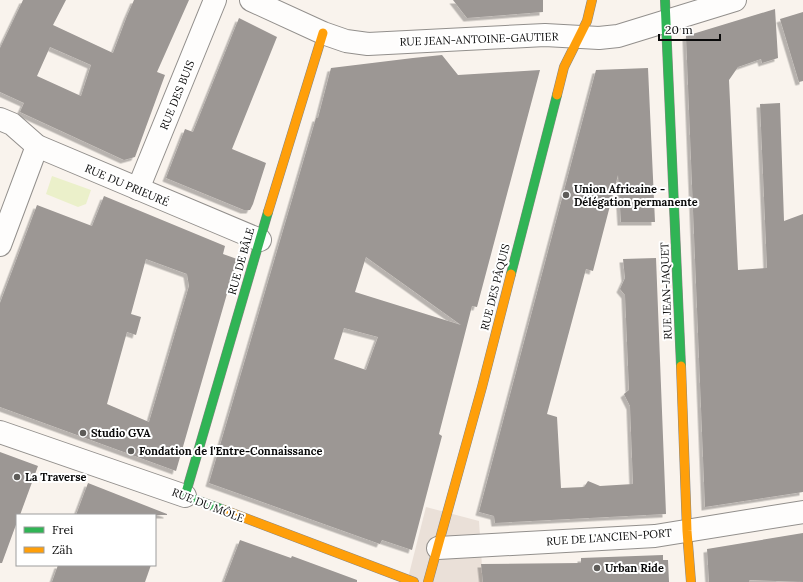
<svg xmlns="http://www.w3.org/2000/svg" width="803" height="582" font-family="Lora,serif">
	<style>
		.park { fill: #ebf0ca }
		.plaza { fill: #eae0d8 }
		.building { fill: #9c9794; fill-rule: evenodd; filter: url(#shadow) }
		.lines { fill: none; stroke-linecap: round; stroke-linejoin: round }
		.street-casing { stroke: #928f8c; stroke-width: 24 }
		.fast-casing { stroke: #888683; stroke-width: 10 }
		.slow-casing { stroke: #888683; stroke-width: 10 }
		.street { stroke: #fefdfc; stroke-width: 22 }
		.fast { stroke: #30b455; stroke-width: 9 }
		.slow { stroke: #ff9f0a; stroke-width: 9 }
		.poi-dot { fill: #5e5c59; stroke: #fff; stroke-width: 1.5 }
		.labels { text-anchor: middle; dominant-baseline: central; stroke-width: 4; stroke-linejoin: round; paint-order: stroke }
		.street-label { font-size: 11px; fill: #0a0a0a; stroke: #fff }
		.poi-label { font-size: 11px; font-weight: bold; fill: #0a0a0a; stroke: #fff; text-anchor: start }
	</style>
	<defs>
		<filter id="shadow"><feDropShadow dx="-3.5" dy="3.5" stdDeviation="0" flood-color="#0004"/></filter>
	</defs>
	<rect width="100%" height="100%" fill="#f9f3ed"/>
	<!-- park -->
	<polygon class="park" points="52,176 91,190 86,204 78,207 46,194"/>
	<!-- plaza -->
	<polygon class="plaza" points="426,507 479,521 483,582 407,582"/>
	<!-- building -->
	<g class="building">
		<path d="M23 0H66L53 25 113 53 127 16 134 0H189L157 72 165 75 135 157 124 160 20 112 24 103 0 92V48ZM50 47 91 65 81 96 37 76Z"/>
		<polygon points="453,0 543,0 543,12 467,18"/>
		<polygon points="775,9 778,58 762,63 761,59 738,67 729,80 738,270 767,268 760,104 780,103 784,221 803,214 803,492 705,507 686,36"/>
		<polygon points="803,12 803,81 799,82 780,19"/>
		<polygon points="239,18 277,37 232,149 266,163 253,204 250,210 244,210 166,178 185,129 193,132"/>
		<path d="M442 55 458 75 540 70 477 307 472 306 461 349 439 434 442 436 412 550 382 540 380 544 209 483 316 118H318L331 68 413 58ZM366 257 461 325 355 292ZM344 328 378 337 366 370 334 359Z"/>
		<polygon points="648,68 655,222 621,222 618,175 593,271 586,269 547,414 557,417 561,488 584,487 588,481 600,486 633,484 630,406 624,394 629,390 625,295 620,289 625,278 623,259 656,258 666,514 495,523 494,516 479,512 596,70"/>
		<path d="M104 196 225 246 223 254 237 259 176 471 0 407V303L37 205 92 226ZM146 259 187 274 189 286 149 422 107 404 127 332 136 335 141 317 131 314Z"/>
		<polygon points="0,452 38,466 20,515 17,515 17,522 2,563 0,563"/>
		<polygon points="88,483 167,514 167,515 76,515"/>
		<polygon points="803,533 803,582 749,580 749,582 709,582 707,549"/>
		<polygon points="240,540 291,558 292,556 357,580 357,582 224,582"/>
		<polygon points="663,555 663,560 668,560 669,582 483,582 481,564 581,563 581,558"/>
		<polygon points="58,565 151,565 145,582 52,582"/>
	</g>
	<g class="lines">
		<!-- street casing -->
		<g class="street-casing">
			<g id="street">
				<polyline points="251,0 323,33 346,41 368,44 545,35 599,38 618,36 735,0"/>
				<polyline points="0,119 12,124 37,146 260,240"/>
				<polyline points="138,189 215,0"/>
				<polyline points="0,245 37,146"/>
				<polyline points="0,432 185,496"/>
				<polyline points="438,548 655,536 803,512"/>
			</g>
		</g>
		<!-- fast casing -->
		<g class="fast-casing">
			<g id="fast">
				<polyline points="665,0 681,366"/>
				<polyline points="511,274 557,95"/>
				<polyline points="224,510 185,496 268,212"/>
			</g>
		</g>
		<!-- slow casing -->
		<g class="slow-casing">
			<g id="slow">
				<polyline points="557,95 564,67 587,21 592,0"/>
				<polyline points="268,212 323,33"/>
				<polyline points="681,366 687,531 691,582"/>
				<polyline points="224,510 414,582"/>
				<polyline points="428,582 482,387 511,274"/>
			</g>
		</g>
		<!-- street -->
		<use href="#street" class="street"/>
		<!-- fast -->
		<use href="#fast" class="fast"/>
		<!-- slow -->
		<use href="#slow" class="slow"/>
	</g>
	<!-- markers -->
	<g class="poi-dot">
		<circle cx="566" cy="195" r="4"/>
		<circle cx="83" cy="433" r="4"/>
		<circle cx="131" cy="451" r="4"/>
		<circle cx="17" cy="477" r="4"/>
		<circle cx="597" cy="568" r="4"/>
	</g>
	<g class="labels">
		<!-- street labels -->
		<g class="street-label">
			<text transform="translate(479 39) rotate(-2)">RUE JEAN-ANTOINE-GAUTIER</text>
			<text transform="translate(177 95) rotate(-68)">RUE DES BUIS</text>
			<text transform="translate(127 185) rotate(23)">RUE DU PRIEURÉ</text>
			<text transform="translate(241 261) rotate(-74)">RUE DE BÂLE</text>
			<text transform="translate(495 287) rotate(-76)">RUE DES PÂQUIS</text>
			<text transform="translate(666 291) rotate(-92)">RUE JEAN-JAQUET</text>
			<text transform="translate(208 505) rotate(21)">RUE DU MÔLE</text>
			<text transform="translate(609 537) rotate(-4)">RUE DE L'ANCIEN-PORT</text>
		</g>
		<!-- poi labels -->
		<g class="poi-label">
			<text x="574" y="189">Union Africaine -<tspan x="574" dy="13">Délégation permanente</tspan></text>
			<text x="91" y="433">Studio GVA</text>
			<text x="139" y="451">Fondation de l'Entre-Connaissance</text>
			<text x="25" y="477">La Traverse</text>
			<text x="605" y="568">Urban Ride</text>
		</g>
	</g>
	<!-- legend -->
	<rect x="16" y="514" width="140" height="52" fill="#ffffff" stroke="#9d9d9d"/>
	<rect x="24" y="527" width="20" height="6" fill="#30b455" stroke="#9d9d9d"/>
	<text x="52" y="534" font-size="12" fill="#0a0a0a">Frei</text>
	<rect x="24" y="547" width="20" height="6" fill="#ff9f0a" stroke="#9d9d9d"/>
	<text x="52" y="554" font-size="12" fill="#0a0a0a">Zäh</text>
	<!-- scale -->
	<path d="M659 34v6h61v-6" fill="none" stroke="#0a0a0a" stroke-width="2"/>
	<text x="665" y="34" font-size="12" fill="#0a0a0a" stroke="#ffffff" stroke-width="3" paint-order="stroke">20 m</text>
</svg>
